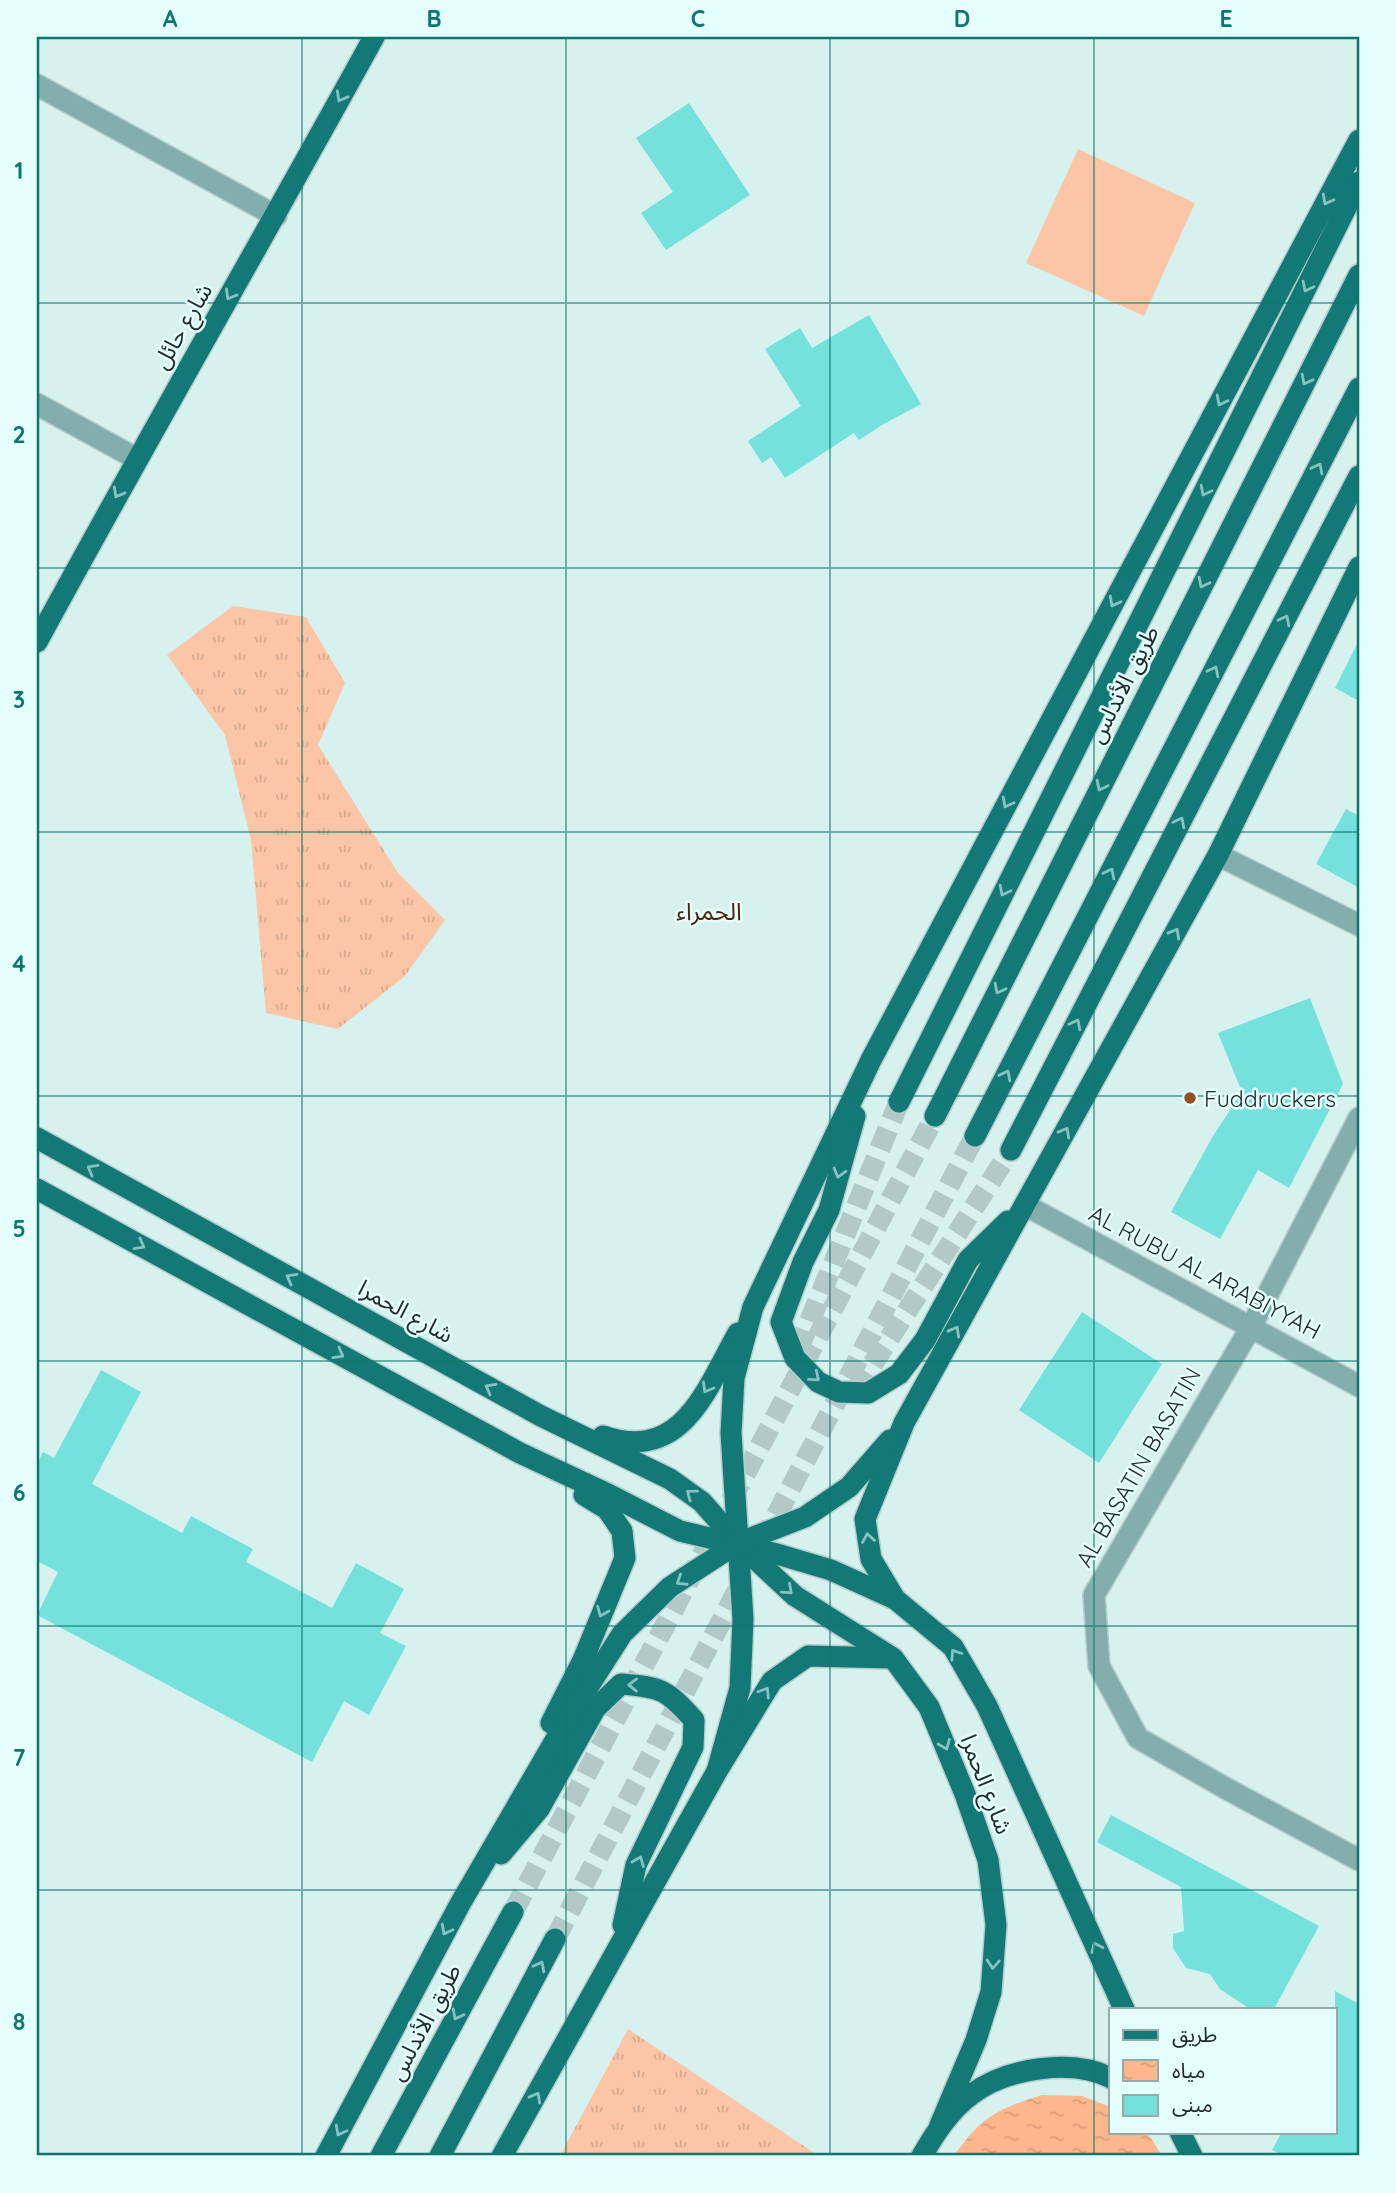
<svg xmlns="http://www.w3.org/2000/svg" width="1396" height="2193" font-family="Quicksand,'Noto Sans Arabic',sans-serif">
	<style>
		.grass { fill: url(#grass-tufts) }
		.garden { fill: #fbc5a6 }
		.water { fill: url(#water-ripples) }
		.building { fill: #74e1dd }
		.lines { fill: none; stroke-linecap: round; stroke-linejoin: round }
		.major-tunnel { stroke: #b3c9c8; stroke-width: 21; stroke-dasharray: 21 10; stroke-linecap: butt }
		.minor-casing { stroke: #b6cdcc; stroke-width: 24 }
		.major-casing { stroke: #b6cdcc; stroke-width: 24 }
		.minor { stroke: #84aeac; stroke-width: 21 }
		.major { stroke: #137977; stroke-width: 21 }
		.oneway { stroke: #86c2c1 }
		.grid { fill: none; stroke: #0f766e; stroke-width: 2; stroke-opacity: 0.55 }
		.poi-dot { fill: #945023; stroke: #e4fefd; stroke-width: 2.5 }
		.labels { text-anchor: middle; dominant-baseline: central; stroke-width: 5; stroke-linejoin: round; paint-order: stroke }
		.street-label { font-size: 23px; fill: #212b2a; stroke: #e4fefd }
		.poi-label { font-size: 23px; fill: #212b2a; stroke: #e4fefd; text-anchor: start }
		.neighbourhood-label { font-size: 24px; fill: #502302; stroke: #e4fefd }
		.neatline { fill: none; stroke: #0f766e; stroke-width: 2.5 }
		.grid-label { font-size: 23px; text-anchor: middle; font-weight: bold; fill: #0f766e }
	</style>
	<defs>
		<pattern id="grass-tufts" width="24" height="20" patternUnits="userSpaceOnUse" patternTransform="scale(1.75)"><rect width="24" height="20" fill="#fbc5a6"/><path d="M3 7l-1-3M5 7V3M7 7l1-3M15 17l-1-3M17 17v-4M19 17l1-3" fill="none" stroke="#d7a98f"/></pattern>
		<pattern id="water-ripples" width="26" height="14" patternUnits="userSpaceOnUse" patternTransform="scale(1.75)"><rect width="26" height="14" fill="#feb68d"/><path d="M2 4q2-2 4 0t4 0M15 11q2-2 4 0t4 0" fill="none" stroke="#d99d7a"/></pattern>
	</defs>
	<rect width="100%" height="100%" fill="#d7f1ef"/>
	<!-- grass -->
	<g class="grass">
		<polygon points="233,606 306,617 345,683 318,745 398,873 445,920 405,976 338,1029 266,1013 251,840 225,735 167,655"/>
		<polygon points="628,2029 819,2156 560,2156"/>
	</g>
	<!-- garden -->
	<polygon class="garden" points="1078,149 1195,203 1144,316 1026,263"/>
	<!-- water -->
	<path class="water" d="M1042 2095 1082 2096 1111 2107V2132H1144L1151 2138 1162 2156H954C981 2117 997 2109 1042 2095Z"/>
	<!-- building -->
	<g class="building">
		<polygon points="689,103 750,195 666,250 641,213 673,192 636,138"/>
		<polygon points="869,315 921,404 882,425 859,440 854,433 785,478 771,457 762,463 748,441 801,406 765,349 800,328 812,348"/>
		<polygon points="1359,640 1359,701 1335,688"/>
		<polygon points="1346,809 1359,816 1359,888 1316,864"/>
		<polygon points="1310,998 1343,1084 1289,1188 1258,1170 1220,1239 1171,1212 1213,1136 1242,1092 1218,1033"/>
		<polygon points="1082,1312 1162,1364 1099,1463 1019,1410"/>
		<polygon points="101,1370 141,1392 92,1484 182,1533 191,1516 253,1549 246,1562 332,1608 356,1563 404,1589 380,1633 406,1646 369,1715 344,1701 312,1762 37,1615 58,1572 37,1561 37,1464 43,1452 54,1458"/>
		<polygon points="1111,1815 1319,1926 1274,2009 1250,2009 1220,1989 1210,1974 1186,1968 1173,1948 1173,1934 1184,1931 1181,1887 1097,1842"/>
		<polygon points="1335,1991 1359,2004 1359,2156 1285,2156 1272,2150 1282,2132 1335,2132"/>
	</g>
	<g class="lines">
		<!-- major-tunnel -->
		<g class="major-tunnel">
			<polyline points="798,1350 899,1102"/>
			<polyline points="856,1390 1011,1150"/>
			<polyline points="762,1543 975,1136"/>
			<polyline points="513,1912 935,1116"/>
			<polyline points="555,1939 744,1578"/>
		</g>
		<!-- minor casing -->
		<g class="minor-casing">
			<g id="minor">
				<polyline points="37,85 276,216"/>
				<polyline points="37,404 137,459"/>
				<polyline points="1218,855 1359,925"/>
				<polyline points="1359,1118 1251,1327 1094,1595 1099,1666 1138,1738 1227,1789 1359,1860"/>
				<polyline points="1025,1205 1359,1386"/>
			</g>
		</g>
		<!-- major casing -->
		<g class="major-casing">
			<g id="major">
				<path d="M37 642C147 439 263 239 374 37"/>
				<polyline points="899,1102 1359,182"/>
				<polyline points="855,1116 829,1210 803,1262 781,1322 795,1358 818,1382 839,1392 868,1393 899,1374 925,1340 968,1260 1008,1221"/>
				<polyline points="935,1116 1359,275"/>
				<polyline points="975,1136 1359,388"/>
				<polyline points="37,1138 541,1416 670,1479 702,1502 738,1543 795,1596 893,1658 929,1707 965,1794 988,1860 996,1925 991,1992 976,2040 940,2125"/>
				<polyline points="1011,1150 1359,476"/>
				<polyline points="37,1189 520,1453 608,1494 680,1531 777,1554 831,1570 895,1599 953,1647 987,1706 1124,2009"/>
				<path d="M603 1436C682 1463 706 1390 738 1333"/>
				<polyline points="895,1599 871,1559 865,1519 904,1423 1218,855 1359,567"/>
				<polyline points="551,1723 583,1660 625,1558 622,1531 607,1509 584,1495"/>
				<polyline points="717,1771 740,1688 743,1619 731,1433 734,1378 753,1307 871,1060 1359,140"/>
				<path d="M501 1854 539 1809 595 1709 621 1684C662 1687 667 1690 694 1720L693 1747 636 1865 623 1925"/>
				<polyline points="1180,2132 1192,2156"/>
				<polyline points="326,2156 460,1904 567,1720 622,1634 670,1587 738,1543 805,1517 849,1487 890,1440"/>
				<polyline points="381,2156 513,1912"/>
				<polyline points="440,2156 555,1939"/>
				<polyline points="502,2156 717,1771 772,1681 808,1656 891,1658"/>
				<path d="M922 2156C935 2133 950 2110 972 2094 1007 2068 1072 2058 1111 2078"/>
			</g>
		</g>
		<!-- minor -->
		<use href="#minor" class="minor"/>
		<!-- major -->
		<use href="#major" class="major"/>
	</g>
	<!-- one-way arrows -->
	<defs><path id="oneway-chevron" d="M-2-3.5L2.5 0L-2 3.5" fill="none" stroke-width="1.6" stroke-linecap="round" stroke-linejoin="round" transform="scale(1.75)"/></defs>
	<g class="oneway">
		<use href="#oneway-chevron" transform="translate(341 97) rotate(119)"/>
		<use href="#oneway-chevron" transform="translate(1327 200) rotate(118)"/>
		<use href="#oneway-chevron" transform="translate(1307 287) rotate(117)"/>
		<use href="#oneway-chevron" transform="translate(230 295) rotate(120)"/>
		<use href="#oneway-chevron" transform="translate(1306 380) rotate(117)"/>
		<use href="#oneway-chevron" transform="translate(1221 401) rotate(118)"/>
		<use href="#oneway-chevron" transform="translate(1318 468) rotate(-63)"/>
		<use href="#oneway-chevron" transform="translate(1205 491) rotate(117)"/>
		<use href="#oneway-chevron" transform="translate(118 493) rotate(119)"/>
		<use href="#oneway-chevron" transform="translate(1203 583) rotate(117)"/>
		<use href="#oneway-chevron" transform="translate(1114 602) rotate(118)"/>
		<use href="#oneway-chevron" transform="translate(1285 620) rotate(-63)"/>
		<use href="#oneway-chevron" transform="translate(1214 671) rotate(-63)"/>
		<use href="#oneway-chevron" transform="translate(1101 786) rotate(117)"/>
		<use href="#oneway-chevron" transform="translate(1007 803) rotate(118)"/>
		<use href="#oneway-chevron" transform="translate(1180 822) rotate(-63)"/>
		<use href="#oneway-chevron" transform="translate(1110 873) rotate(-63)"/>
		<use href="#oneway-chevron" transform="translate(1004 891) rotate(117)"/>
		<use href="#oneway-chevron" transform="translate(1175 933) rotate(-61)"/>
		<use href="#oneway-chevron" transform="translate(999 989) rotate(117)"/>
		<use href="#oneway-chevron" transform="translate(1076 1024) rotate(-63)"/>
		<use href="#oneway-chevron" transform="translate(1006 1075) rotate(-63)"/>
		<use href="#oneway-chevron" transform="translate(1065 1132) rotate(-61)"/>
		<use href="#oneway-chevron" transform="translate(92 1169) rotate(-151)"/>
		<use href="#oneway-chevron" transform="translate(839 1173) rotate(106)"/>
		<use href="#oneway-chevron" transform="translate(140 1245) rotate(29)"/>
		<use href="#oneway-chevron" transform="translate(291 1278) rotate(-151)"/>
		<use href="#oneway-chevron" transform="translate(955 1331) rotate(-61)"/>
		<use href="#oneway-chevron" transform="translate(339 1354) rotate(29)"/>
		<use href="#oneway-chevron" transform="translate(815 1377) rotate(40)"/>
		<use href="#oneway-chevron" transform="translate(490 1388) rotate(-151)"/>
		<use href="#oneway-chevron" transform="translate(707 1388) rotate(120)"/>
		<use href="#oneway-chevron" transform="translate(691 1494) rotate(-143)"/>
		<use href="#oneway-chevron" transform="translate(868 1538) rotate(-99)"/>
		<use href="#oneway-chevron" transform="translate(681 1581) rotate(147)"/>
		<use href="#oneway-chevron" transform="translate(788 1590) rotate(42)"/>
		<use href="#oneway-chevron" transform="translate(602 1612) rotate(112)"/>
		<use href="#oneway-chevron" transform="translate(955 1654) rotate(-124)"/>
		<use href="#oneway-chevron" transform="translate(633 1685) rotate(-179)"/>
		<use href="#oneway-chevron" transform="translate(765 1692) rotate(-58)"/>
		<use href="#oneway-chevron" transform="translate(945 1745) rotate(68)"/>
		<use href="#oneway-chevron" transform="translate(639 1861) rotate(-68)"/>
		<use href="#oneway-chevron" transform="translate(446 1930) rotate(118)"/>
		<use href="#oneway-chevron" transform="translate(1096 1947) rotate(-114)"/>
		<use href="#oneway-chevron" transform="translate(993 1964) rotate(94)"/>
		<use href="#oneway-chevron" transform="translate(540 1966) rotate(-62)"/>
		<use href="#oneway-chevron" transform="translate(457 2015) rotate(118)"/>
		<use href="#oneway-chevron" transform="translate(536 2097) rotate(-61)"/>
		<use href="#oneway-chevron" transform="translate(340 2131) rotate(118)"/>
	</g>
	<!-- grid -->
	<path class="grid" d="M302 37V2156M566 37V2156M830 37V2156M1094 37V2156M37 303H1359M37 568H1359M37 832H1359M37 1096H1359M37 1361H1359M37 1626H1359M37 1890H1359"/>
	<!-- markers -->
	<circle class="poi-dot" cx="1190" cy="1098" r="7"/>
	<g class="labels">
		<!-- street labels -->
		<g class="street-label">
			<text transform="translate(182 326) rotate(-60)">شارع حائل</text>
			<text transform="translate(1123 684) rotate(-63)">طريق الأندلس</text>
			<text transform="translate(1205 1272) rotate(28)">AL RUBU AL ARABIYYAH</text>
			<text transform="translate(406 1311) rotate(29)">شارع الحمرا</text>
			<text transform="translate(1138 1467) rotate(-60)">AL BASATIN BASATIN</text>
			<text transform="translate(987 1784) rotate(69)">شارع الحمرا</text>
			<text transform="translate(424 2022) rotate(-62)">طريق الأندلس</text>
		</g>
		<!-- poi labels -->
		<g class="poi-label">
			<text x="1204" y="1098">Fuddruckers</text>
		</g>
		<!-- neighbourhood labels -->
		<g class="neighbourhood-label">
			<text x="709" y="911">الحمراء</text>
		</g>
	</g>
	<!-- border -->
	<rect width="1396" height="2193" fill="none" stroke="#e4fefd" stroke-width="77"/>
	<!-- legend -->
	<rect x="1109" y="2008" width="228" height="126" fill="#e4fefd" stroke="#96aaa9" stroke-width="2"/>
	<rect x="1123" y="2030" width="35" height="10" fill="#137977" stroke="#96aaa9" stroke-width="2"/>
	<text x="1172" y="2042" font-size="21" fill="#212b2a">طريق</text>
	<rect x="1123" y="2060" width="35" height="21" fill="url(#water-ripples)" stroke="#96aaa9" stroke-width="2"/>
	<text x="1172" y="2078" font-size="21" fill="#212b2a">مياه</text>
	<rect x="1123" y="2095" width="35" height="21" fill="#74e1dd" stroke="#96aaa9" stroke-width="2"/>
	<text x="1172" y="2112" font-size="21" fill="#212b2a">مبنى</text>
	<rect x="38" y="38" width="1320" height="2116" class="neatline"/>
	<g class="grid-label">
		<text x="170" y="27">A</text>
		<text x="434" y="27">B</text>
		<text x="698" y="27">C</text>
		<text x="962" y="27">D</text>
		<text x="1226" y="27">E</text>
		<text x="19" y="179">1</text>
		<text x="19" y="443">2</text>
		<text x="19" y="708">3</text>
		<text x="19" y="972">4</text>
		<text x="19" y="1237">5</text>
		<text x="19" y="1501">6</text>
		<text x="19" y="1766">7</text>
		<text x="19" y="2030">8</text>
	</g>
</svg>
